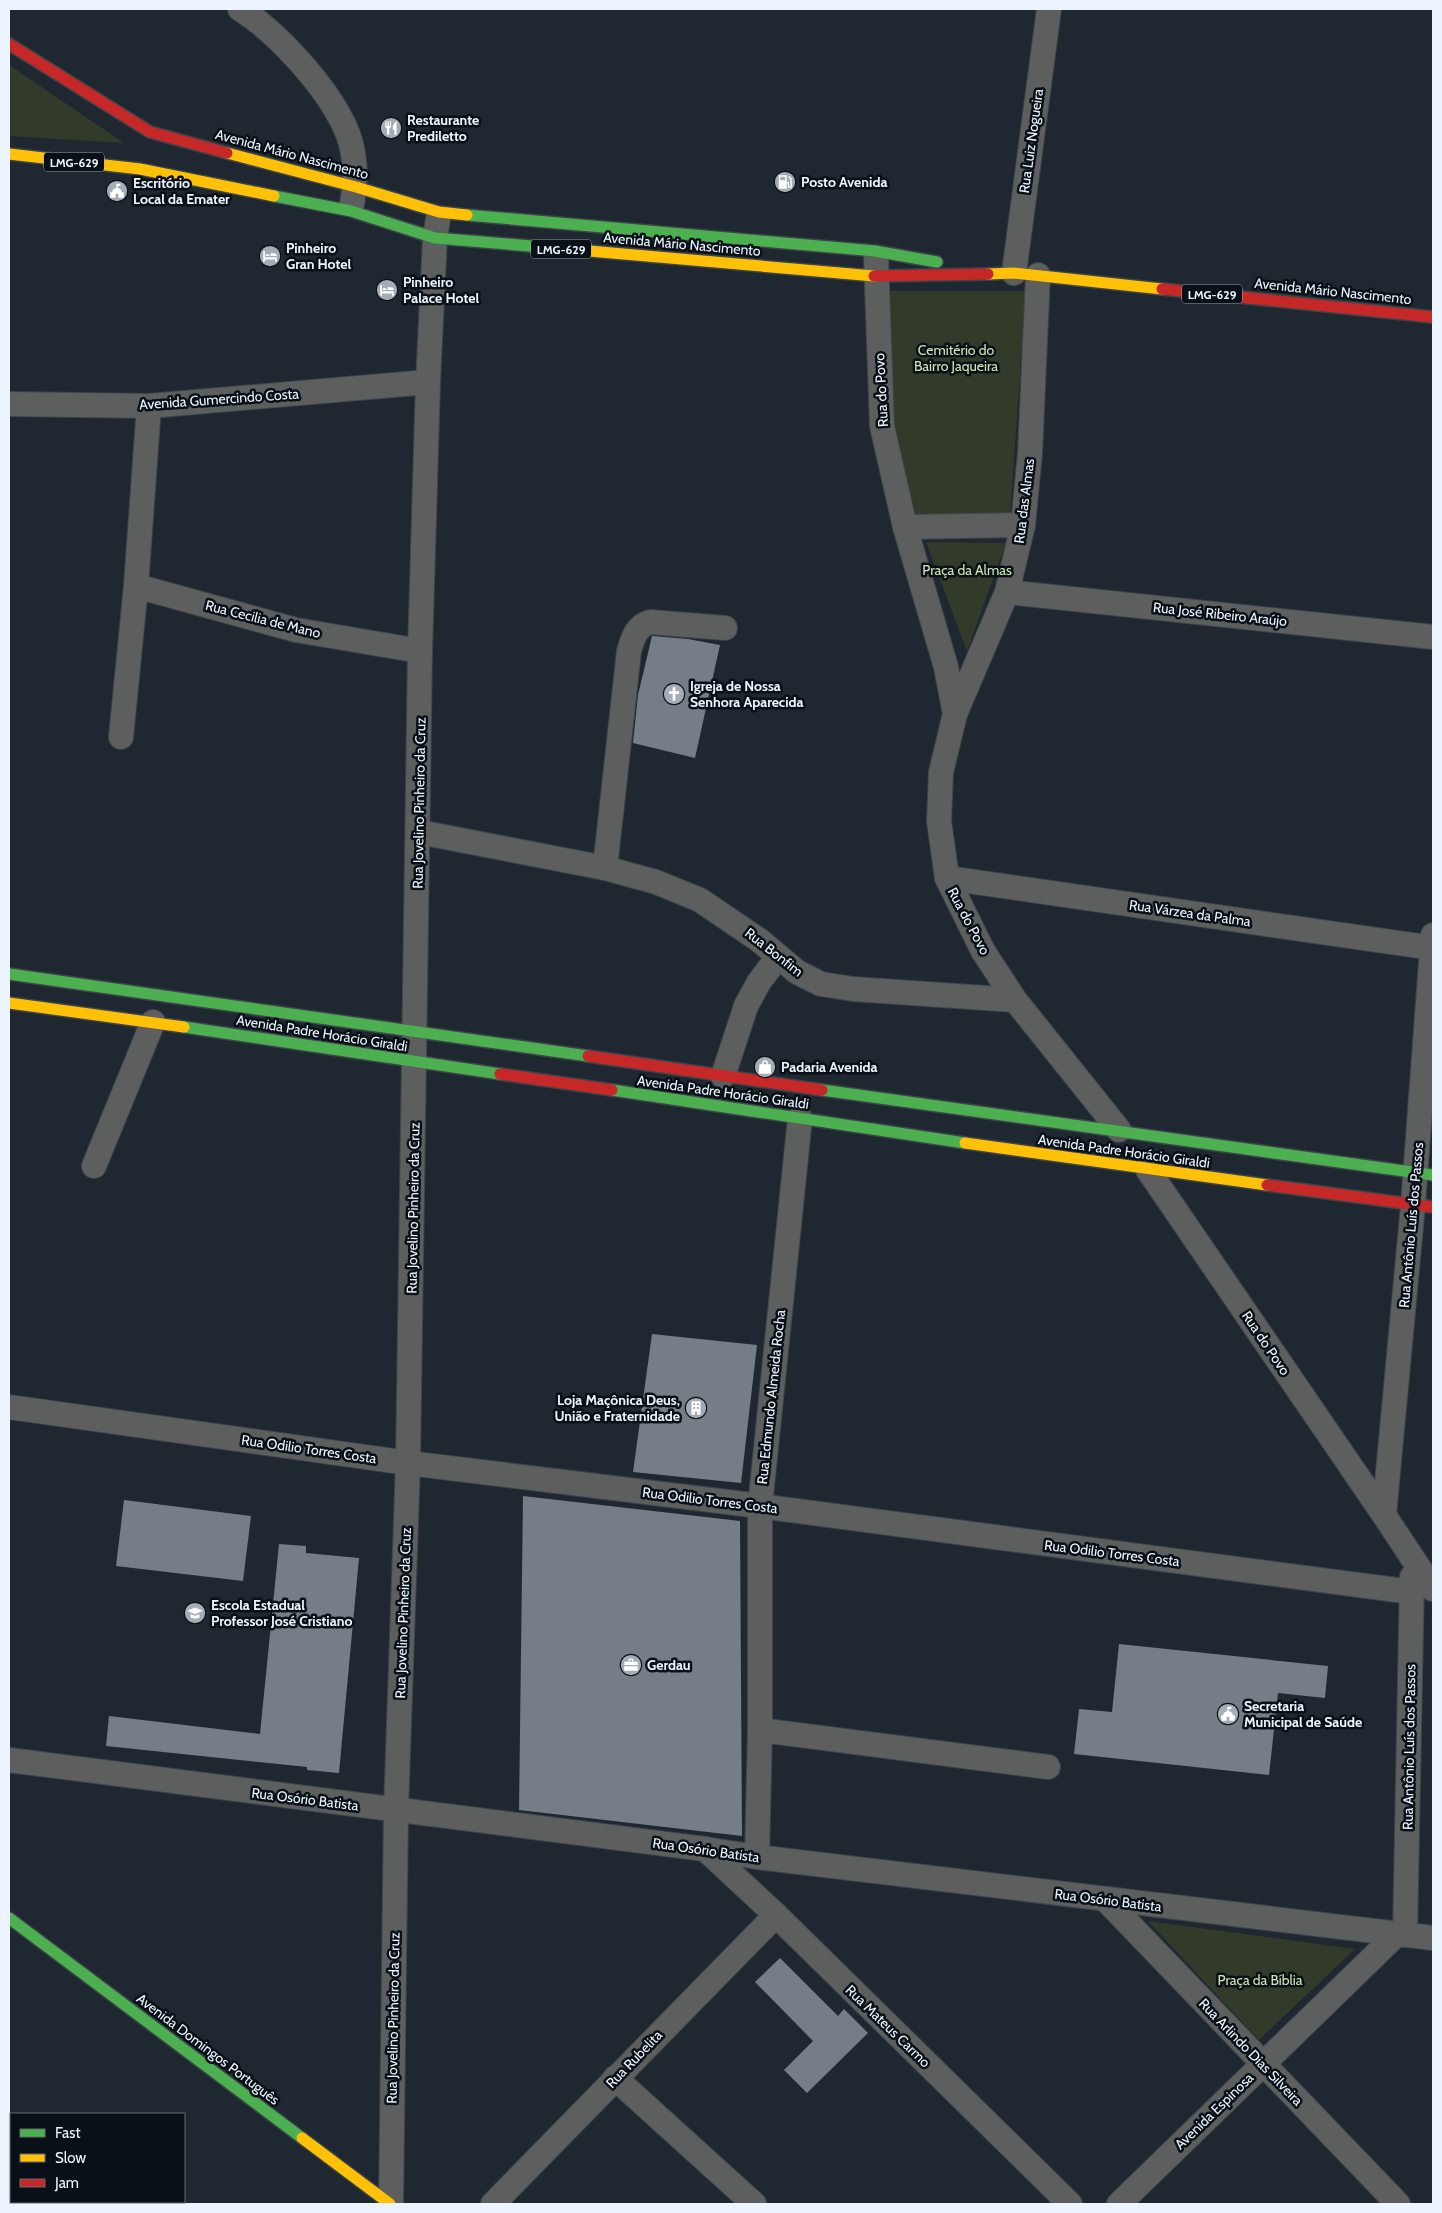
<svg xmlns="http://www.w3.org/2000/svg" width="1442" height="2213" font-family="Cabin,sans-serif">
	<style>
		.green { fill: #323b2a }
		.building { fill: #757d86 }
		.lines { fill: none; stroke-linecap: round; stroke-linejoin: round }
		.street-casing { stroke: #3d454b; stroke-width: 26 }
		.fast-casing { stroke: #3d454b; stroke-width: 14 }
		.slow-casing { stroke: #3d454b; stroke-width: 14 }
		.jam-casing { stroke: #3d454b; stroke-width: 14 }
		.street { stroke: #5c5f5d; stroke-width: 24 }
		.fast { stroke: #4caf50; stroke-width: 11 }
		.slow { stroke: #ffc107; stroke-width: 11 }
		.jam { stroke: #c62828; stroke-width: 11 }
		.labels { text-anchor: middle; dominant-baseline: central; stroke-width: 5; stroke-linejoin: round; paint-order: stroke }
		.shield { fill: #091017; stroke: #a8b0b9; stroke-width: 1 }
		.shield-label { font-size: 12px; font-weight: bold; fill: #ecf5fe }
		.poi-label { font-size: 14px; font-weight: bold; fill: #ecf5fe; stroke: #091017; text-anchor: start }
		.street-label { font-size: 14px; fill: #ecf5fe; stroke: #091017 }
		.park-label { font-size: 14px; fill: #cee5b0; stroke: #091017 }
	</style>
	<rect width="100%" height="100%" fill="#1f2830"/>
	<!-- green -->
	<g class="green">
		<polygon points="9,65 124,143 9,136"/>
		<polygon points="887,291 1026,291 1010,515 917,516 895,464"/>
		<polygon points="926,542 1006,543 967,651"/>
		<polygon points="1148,1921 1355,1949 1259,2040"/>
	</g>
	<!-- building -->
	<g class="building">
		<polygon points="652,636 688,639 720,645 695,758 633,743 638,695"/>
		<polygon points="652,1334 757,1345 741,1483 633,1472"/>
		<polygon points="523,1496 740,1521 742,1836 519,1810"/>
		<polygon points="124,1500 251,1516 243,1581 116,1566"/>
		<polygon points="279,1544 306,1546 306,1553 359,1558 339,1773 307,1770 307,1767 106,1746 109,1716 260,1734"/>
		<polygon points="1119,1644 1328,1666 1325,1698 1278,1693 1269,1775 1074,1754 1079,1709 1112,1712"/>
		<polygon points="780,1958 838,2016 844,2009 868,2033 807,2093 784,2070 813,2041 755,1982"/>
	</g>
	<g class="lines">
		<!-- street casing -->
		<g class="street-casing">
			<g id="street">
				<path d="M240 9C277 32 325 85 344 125 356 149 357 179 352 204"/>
				<polyline points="876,258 882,426 905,527 946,667 955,714 941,772 939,821 947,878 983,951 1015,1000 1119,1130"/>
				<polyline points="1014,273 1049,9"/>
				<polyline points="9,404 149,406 428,382"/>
				<polyline points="905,527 1023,525"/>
				<polyline points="136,586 296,630 420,651"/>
				<polyline points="1007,592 1433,637"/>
				<polyline points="955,714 1007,592 1023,525 1030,453 1038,275"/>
				<polyline points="121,737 136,586 149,406"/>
				<polyline points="419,832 605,868 656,882 700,900 759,940 797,972 821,984 853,989 1015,1000"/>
				<path d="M605 868 629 651C633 638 636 626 650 622L725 628"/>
				<polyline points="947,878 1433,948"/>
				<polyline points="723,1076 746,1006 759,982 778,957"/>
				<polyline points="94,1166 153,1022"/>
				<polyline points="1148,1170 1384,1515 1433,1589"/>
				<polyline points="9,1407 408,1463 760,1506 1412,1592"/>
				<polyline points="1384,1515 1413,1205 1433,935"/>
				<polyline points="760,1730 1048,1767"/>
				<polyline points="9,1760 705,1849 757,1857 1433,1938"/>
				<polyline points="705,1849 776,1915 1070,2204"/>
				<polyline points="757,1857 760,1730 760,1506 800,1118"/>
				<polyline points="1106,1900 1398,2204"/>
				<polyline points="1405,1935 1412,1577"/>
				<polyline points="615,2078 754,2204"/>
				<polyline points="391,2204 396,1810 408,1463 420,651 428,382 435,238 438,219"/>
				<polyline points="493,2204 776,1915"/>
				<polyline points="1119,2204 1396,1935"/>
			</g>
		</g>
		<!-- fast casing -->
		<g class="fast-casing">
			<g id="fast">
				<polyline points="274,196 351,211 435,238 578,250"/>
				<polyline points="467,215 875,251 937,262"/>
				<polyline points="9,974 588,1056"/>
				<polyline points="184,1027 500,1074"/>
				<polyline points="612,1090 965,1143"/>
				<polyline points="822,1090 1433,1175"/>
				<polyline points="9,1918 302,2138"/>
			</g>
		</g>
		<!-- slow casing -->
		<g class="slow-casing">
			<g id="slow">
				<polyline points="227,153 356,187 439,212 467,215"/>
				<polyline points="9,154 140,169 274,196"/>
				<polyline points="578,250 874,276"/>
				<polyline points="988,274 1014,273 1162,289"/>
				<polyline points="9,1003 184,1027"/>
				<polyline points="965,1143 1267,1185"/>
				<polyline points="302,2138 390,2204"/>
			</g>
		</g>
		<!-- jam casing -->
		<g class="jam-casing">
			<g id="jam">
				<polyline points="9,44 150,132 227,153"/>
				<polyline points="874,276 988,274"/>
				<polyline points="1162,289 1433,317"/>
				<polyline points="588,1056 822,1090"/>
				<polyline points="500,1074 612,1090"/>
				<polyline points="1267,1185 1433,1207"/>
			</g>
		</g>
		<!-- street -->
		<use href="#street" class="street"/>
		<!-- fast -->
		<use href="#fast" class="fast"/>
		<!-- slow -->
		<use href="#slow" class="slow"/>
		<!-- jam -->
		<use href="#jam" class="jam"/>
	</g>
	<!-- icons -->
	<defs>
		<g id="restaurant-disc" transform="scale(1.125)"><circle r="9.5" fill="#a4adb6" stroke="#091017"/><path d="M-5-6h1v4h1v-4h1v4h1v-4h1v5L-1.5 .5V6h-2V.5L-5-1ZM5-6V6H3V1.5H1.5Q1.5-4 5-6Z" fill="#fff"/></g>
		<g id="fuel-disc" transform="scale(1.125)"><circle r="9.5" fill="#a4adb6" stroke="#091017"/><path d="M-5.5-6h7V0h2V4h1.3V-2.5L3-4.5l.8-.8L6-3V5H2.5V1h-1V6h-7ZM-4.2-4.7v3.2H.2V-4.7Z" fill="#fff"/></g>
		<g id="civic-disc" transform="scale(1.125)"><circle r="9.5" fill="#a4adb6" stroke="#091017"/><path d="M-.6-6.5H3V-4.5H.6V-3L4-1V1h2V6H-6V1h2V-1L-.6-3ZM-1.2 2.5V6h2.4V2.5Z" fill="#fff"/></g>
		<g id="hotel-disc" transform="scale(1.125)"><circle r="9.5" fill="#a4adb6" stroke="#091017"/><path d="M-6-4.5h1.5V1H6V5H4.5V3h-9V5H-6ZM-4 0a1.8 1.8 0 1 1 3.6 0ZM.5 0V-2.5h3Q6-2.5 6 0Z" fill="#fff"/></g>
		<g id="church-disc" transform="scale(1.125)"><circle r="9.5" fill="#a4adb6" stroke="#091017"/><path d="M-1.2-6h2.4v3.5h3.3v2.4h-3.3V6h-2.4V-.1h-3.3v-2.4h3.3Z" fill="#fff"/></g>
		<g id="shop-disc" transform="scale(1.125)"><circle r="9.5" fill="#a4adb6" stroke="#091017"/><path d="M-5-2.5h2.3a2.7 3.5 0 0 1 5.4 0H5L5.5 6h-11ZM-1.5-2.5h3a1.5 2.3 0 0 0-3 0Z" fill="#fff"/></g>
		<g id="building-disc" transform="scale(1.125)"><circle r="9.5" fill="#a4adb6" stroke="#091017"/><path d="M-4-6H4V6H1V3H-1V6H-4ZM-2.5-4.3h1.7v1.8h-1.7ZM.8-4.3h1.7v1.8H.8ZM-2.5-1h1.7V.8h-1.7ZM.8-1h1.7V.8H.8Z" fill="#fff"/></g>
		<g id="school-disc" transform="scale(1.125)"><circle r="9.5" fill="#a4adb6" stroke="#091017"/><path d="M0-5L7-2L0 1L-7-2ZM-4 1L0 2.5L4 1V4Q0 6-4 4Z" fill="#fff"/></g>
		<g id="office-disc" transform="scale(1.125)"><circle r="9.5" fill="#a4adb6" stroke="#091017"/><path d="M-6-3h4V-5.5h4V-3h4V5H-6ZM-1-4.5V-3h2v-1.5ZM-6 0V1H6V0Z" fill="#fff"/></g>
	</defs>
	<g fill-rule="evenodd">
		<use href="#restaurant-disc" x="391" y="128"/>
		<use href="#fuel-disc" x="785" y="182"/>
		<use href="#civic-disc" x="117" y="191"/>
		<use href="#hotel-disc" x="270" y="256"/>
		<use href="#hotel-disc" x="387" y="290"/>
		<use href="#church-disc" x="674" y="694"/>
		<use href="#shop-disc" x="765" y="1067"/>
		<use href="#building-disc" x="696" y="1408"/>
		<use href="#school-disc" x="195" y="1613"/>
		<use href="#office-disc" x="631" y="1665"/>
		<use href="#civic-disc" x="1228" y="1714"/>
	</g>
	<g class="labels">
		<!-- shield labels -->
		<g class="shield">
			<rect x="44" y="152.5" width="60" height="19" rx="4"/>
			<rect x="531" y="239.5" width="60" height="19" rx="4"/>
			<rect x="1182" y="284.5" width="60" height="19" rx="4"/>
		</g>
		<g class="shield-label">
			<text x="74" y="162">LMG-629</text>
			<text x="561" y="249">LMG-629</text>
			<text x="1212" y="294">LMG-629</text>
		</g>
		<!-- poi labels -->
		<g class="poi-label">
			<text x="407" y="120">Restaurante<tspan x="407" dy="16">Prediletto</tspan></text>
			<text x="801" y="182">Posto Avenida</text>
			<text x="133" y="183">Escritório<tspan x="133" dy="16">Local da Emater</tspan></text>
			<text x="286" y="248">Pinheiro<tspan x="286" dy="16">Gran Hotel</tspan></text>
			<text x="403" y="282">Pinheiro<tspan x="403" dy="16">Palace Hotel</tspan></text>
			<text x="690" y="686">Igreja de Nossa<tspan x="690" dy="16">Senhora Aparecida</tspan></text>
			<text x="781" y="1067">Padaria Avenida</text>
			<text x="680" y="1400" text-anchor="end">Loja Maçônica Deus,<tspan x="680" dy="16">União e Fraternidade</tspan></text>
			<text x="211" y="1605">Escola Estadual<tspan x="211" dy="16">Professor José Cristiano</tspan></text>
			<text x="647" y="1665">Gerdau</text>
			<text x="1244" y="1706">Secretaria<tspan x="1244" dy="16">Municipal de Saúde</tspan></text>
		</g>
		<!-- street labels -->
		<g class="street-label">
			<text transform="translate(1031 141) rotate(-82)">Rua Luiz Nogueira</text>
			<text transform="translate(292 154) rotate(15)">Avenida Mário Nascimento</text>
			<text transform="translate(682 244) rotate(5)">Avenida Mário Nascimento</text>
			<text transform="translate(1333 291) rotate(6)">Avenida Mário Nascimento</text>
			<text transform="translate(881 390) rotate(-93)">Rua do Povo</text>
			<text transform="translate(219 399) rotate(-4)">Avenida Gumercindo Costa</text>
			<text transform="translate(1024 501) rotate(-83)">Rua das Almas</text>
			<text transform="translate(1220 614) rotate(6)">Rua José Ribeiro Araújo</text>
			<text transform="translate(263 619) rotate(14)">Rua Cecilia de Mano</text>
			<text transform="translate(419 803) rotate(-89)">Rua Jovelino Pinheiro da Cruz</text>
			<text transform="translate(1190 913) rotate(8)">Rua Várzea da Palma</text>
			<text transform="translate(969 921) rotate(62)">Rua do Povo</text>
			<text transform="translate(774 952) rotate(38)">Rua Bonfim</text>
			<text transform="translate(322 1033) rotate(9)">Avenida Padre Horácio Giraldi</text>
			<text transform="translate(723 1092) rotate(8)">Avenida Padre Horácio Giraldi</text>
			<text transform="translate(1124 1151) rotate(8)">Avenida Padre Horácio Giraldi</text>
			<text transform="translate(413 1208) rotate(-89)">Rua Jovelino Pinheiro da Cruz</text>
			<text transform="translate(1411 1225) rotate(-85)">Rua Antônio Luís dos Passos</text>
			<text transform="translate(1266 1343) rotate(56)">Rua do Povo</text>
			<text transform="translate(771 1397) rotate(-84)">Rua Edmundo Almeida Rocha</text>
			<text transform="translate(309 1449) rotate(8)">Rua Odilio Torres Costa</text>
			<text transform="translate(710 1500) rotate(7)">Rua Odilio Torres Costa</text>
			<text transform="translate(1112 1553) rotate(7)">Rua Odilio Torres Costa</text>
			<text transform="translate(403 1613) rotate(-88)">Rua Jovelino Pinheiro da Cruz</text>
			<text transform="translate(1409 1747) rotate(-89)">Rua Antônio Luís dos Passos</text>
			<text transform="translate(305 1799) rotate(7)">Rua Osório Batista</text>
			<text transform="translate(706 1850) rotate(8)">Rua Osório Batista</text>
			<text transform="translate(1108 1900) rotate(7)">Rua Osório Batista</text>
			<text transform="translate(393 2018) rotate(-89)">Rua Jovelino Pinheiro da Cruz</text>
			<text transform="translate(888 2026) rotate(44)">Rua Mateus Carmo</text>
			<text transform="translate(208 2049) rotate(37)">Avenida Domingos Português</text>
			<text transform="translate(1251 2052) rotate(46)">Rua Arlindo Dias Silveira</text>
			<text transform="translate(634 2059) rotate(-46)">Rua Rubelita</text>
			<text transform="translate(1214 2111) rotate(-44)">Avenida Espinosa</text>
		</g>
		<!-- park labels -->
		<g class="park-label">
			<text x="956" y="350">Cemitério do<tspan x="956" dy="16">Bairro Jaqueira</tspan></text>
			<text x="967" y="570">Praça da Almas</text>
			<text x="1260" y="1980">Praça da Bíblia</text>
		</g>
	</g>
	<!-- border -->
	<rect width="1442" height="2213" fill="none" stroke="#ecf5fe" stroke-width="20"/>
	<!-- legend -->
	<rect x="10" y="2113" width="175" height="90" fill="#091017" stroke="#646c73"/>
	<rect x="20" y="2129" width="25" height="8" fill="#4caf50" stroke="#646c73"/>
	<text x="55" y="2138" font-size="15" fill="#ecf5fe">Fast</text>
	<rect x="20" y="2154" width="25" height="8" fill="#ffc107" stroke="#646c73"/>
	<text x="55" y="2163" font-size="15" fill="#ecf5fe">Slow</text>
	<rect x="20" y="2179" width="25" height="8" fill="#c62828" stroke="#646c73"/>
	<text x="55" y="2188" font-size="15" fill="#ecf5fe">Jam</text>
</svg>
